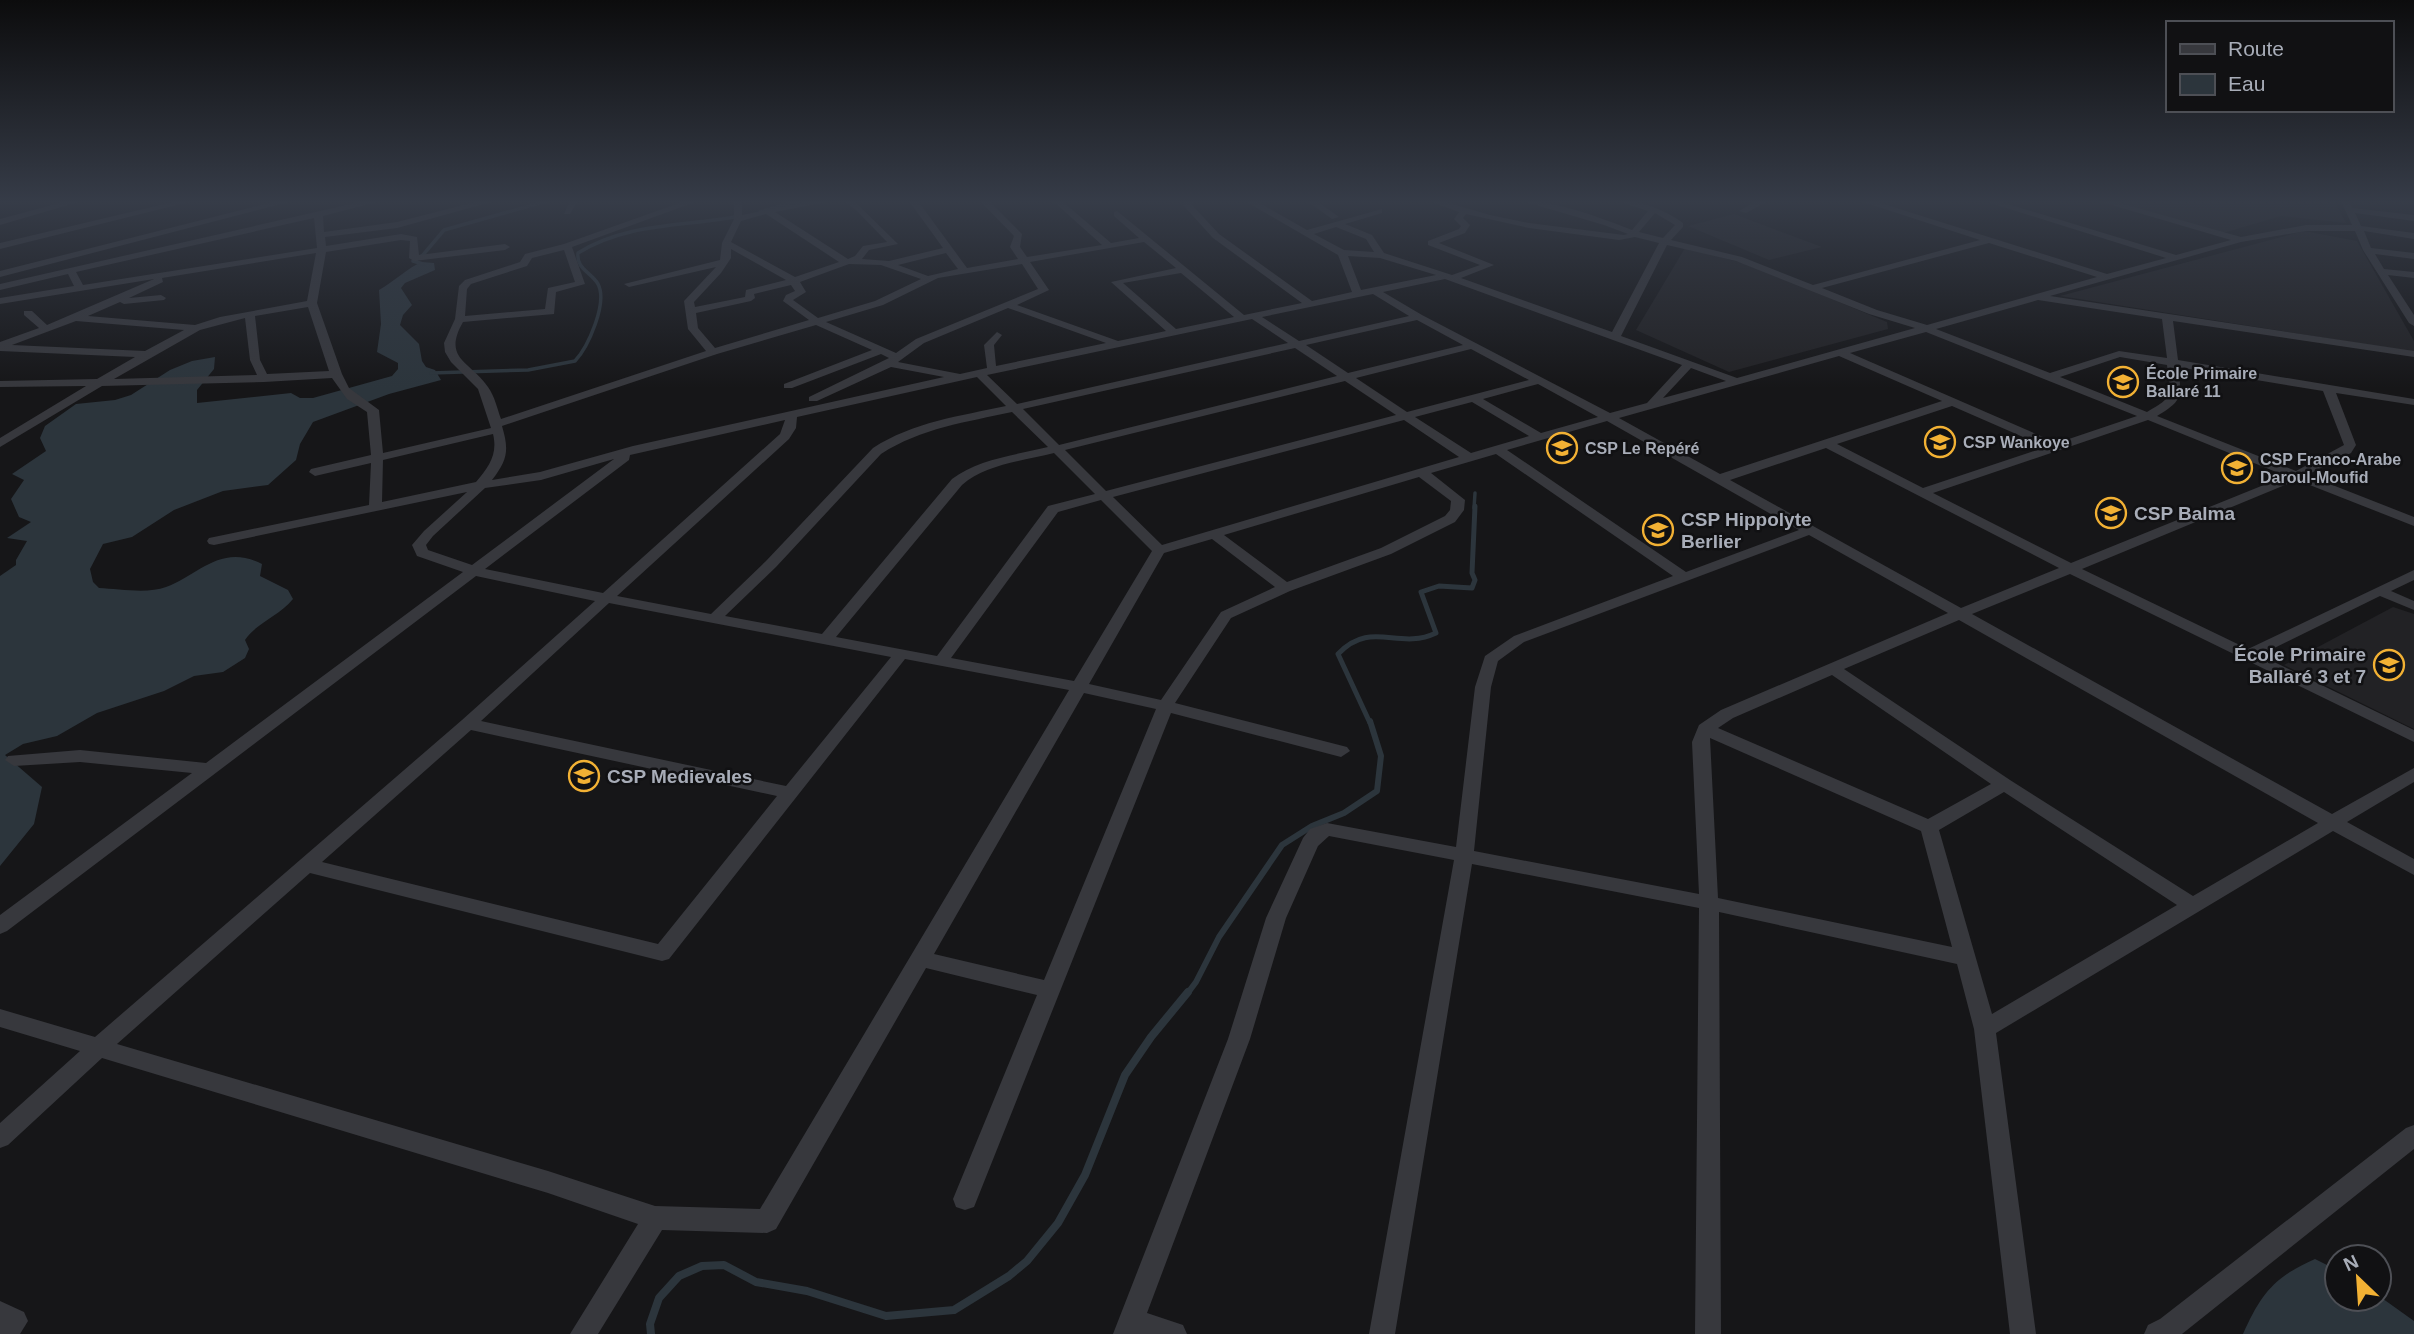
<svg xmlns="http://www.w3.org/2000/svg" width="2414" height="1334" font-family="Helvetica,sans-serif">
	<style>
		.built { fill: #222225 }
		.water { fill: #2c353c }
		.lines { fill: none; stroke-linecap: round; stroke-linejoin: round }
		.stream-far3 { stroke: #2c353c; stroke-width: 3.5 }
		.stream-far2 { stroke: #2c353c; stroke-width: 5 }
		.stream-far1 { stroke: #2c353c; stroke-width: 6 }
		.stream { stroke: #2c353c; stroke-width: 8 }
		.minor { fill: #37383d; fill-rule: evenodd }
		.labels { text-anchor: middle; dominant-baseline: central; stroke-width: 5; stroke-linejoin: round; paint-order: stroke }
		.far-poi-label { font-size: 16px; font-weight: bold; fill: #a8adb8; stroke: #111113; text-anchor: start }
		.poi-label { font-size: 19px; font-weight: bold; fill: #a8adb8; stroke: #111113; text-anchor: start }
	</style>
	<rect width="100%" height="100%" fill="#161618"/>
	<!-- built -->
	<g class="built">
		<polygon points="2113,201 2334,201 2346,223 2281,216 2223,233"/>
		<polygon points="1734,214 1779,231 1822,247 1769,260 1688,226"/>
		<polygon points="2304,231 2357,241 2414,341 2414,352 2060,296"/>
		<polygon points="1685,248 1747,264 1887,322 1888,329 1729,372 1636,330"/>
		<polygon points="2393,607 2414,614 2414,729 2284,665"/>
	</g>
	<!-- water -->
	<g class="water">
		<path d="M422 262 434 263 435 270 405 283 401 288 412 305 403 315 400 325 419 344 422 361 426 367 435 370 441 380 389 394 313 422 300 444 296 460 268 485 223 491 174 510 132 537 103 544 90 569 93 582 99 588C119 589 148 594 166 587 200 574 221 543 262 564L260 576 288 590 293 599C278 617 256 623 245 640L249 649 245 658 223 672 194 676 164 691 97 713 57 736 23 744 5 755 42 787 34 824 0 866V576L16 565V560L27 541 7 538 31 522 19 517 11 499 24 480 12 474 46 451 40 438 45 426 76 404 115 400 131 395 170 370 192 361 215 357 214 369 197 390V403L291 393 300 398H313L392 376 398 369V363L377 352 381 324 379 290C393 282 409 267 422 262Z"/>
		<path d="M2315 1259 2337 1270V1299H2379V1296L2414 1321V1334H2243C2261 1294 2274 1277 2315 1259Z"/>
	</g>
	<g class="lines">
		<!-- stream-far3 -->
		<g class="stream-far3">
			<polyline points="760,212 797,201"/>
			<polyline points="423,264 413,261 423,255 444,230 547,201"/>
			<path d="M431 373 528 370 575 361C588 347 608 303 598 284 591 272 576 269 578 253 628 222 684 227 740 216"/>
			<polyline points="1474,508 1475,493"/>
		</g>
		<!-- stream-far2 -->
		<path class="stream-far2" d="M1370 723 1338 654C1371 619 1398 651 1436 633L1421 592 1439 586 1472 588 1475 580 1472 573 1475 506"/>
		<!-- stream-far1 -->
		<polyline class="stream-far1" points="1187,994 1196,982 1219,937 1282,845 1312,826 1344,813 1377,791 1381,756 1370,721"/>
		<!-- stream -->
		<polyline class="stream" points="651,1334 650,1324 659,1298 679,1276 702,1266 724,1265 756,1282 807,1291 886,1316 954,1310 1009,1276 1027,1261 1058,1223 1085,1175 1125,1075 1151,1037 1188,992"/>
		<!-- minor -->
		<g class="minor">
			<polygon points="67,201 82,201 0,225 0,219"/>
			<polygon points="177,201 193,201 0,249 0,243"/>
			<polygon points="277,201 293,201 0,277 0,271"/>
			<path d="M364 201H381L323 216 324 232 397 222 479 201H495L397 228 325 237 326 246 401 234 417 237 419 255 505 244 510 247 505 250 414 261 409 258 410 241 401 240 326 252 317 303 342 374 349 388 379 410 383 453 491 428 478 389 451 362 445 352 444 343 455 319 459 286 465 280 520 262 525 254 564 244 685 201H698L572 247 585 284 556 292 554 314 463 322C442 359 470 361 488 387 495 397 497 408 501 419L706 351 688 329 684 301 716 267 629 287 624 284 720 260 722 243 734 219V201H742V215L810 201H832L775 212 848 259 855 256 863 246 887 242 857 211 844 201H854L898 244 869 250 862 259 889 261 943 248 909 201H918L967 268 1018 259 1010 247 1014 236 980 201H989L1022 234 1020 247 1027 257 1102 245 1053 201H1062L1111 243 1139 238 1114 216V212L1117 211 1244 315 1302 303 1213 238 1183 205V201H1195L1191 204 1219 234 1312 301 1352 292 1338 255 1245 201H1256L1307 230 1382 209V213L1345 224 1372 235 1384 253 1452 275 1480 265 1428 245V241L1459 229 1461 226 1454 219 1459 212 1429 201H1442L1490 215 1529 223 1624 235 1628 234 1604 225 1522 201C1558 201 1598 217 1632 230L1648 211 1618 201C1642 201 1664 209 1683 223V227L1671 240 1742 257 1813 285 1980 240 1860 201H1874L2107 274 2166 258 1984 201H1998L2176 255 2231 240 2098 201H2113L2241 237 2306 225H2352L2341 201H2349L2352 208 2414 215V221L2355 213 2361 226 2414 233V239L2364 231 2371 248 2414 253V259L2375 254 2384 269 2414 272V278L2388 275 2414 315V326L2409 323 2363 250 2355 231H2306L2241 242 2050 296 2414 351V357L2173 321 2178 360 2414 399V405L2336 393 2356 445 2351 453 2307 475 2414 517V526L2297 480 2082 569 2248 649 2414 570V580L2391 591 2414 601V610L2380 596 2260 655 2414 730V742L2070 574 1972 614 2332 814 2414 768V782L2347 822 2414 859V875L2333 831 1996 1033 2036 1334H2010L1974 1029 1957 964 1719 912 1721 1334H1695L1699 908 1472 864 1395 1334H1369L1454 860 1329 836 1318 846 1286 918 1250 1039 1147 1313 1183 1325 1187 1334H1113L1228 1039 1266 918 1303 838 1310 829 1327 823 1456 847 1475 687 1485 656 1514 636 1673 576 1496 454 1431 473 1465 500 1464 510 1455 522 1391 554 1290 591 1231 618 1175 703 1347 747 1350 751 1341 757 1171 713 974 1207 965 1210 956 1207 953 1199 1037 995 926 968 776 1229 767 1233 662 1230 598 1334H570L638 1224 548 1193 102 1058 8 1145 0 1148V1123L80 1051 0 1027V1009L95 1037 462 720 595 601 476 576 7 931 0 934V915L192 773 80 762 14 766 5 760 8 756 80 750 206 763 463 572 417 556 412 545 424 531 467 492 214 545 209 544 207 541 209 538 214 537 369 505 371 463 315 476 309 472 311 469 371 455 367 412 347 399 332 378 264 382 102 386 0 447V438L86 386 0 387V381L97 379 135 357 0 351V342L39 328 24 315V311H32L47 325 154 279 0 304V298L74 286 68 274 0 290V284ZM1655 213 1675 225 1663 238 1639 232ZM766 214 839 262 795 277 731 242 741 221ZM1466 214 1529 228 1619 240 1635 237 1659 243 1612 332 1461 278 1494 265 1439 243 1465 233 1470 225 1463 218ZM314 218 317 248 83 285 76 272ZM1336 227 1366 239 1374 252 1344 250 1314 234ZM1144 242 1176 268 1111 282 1166 331 1118 341 1017 305 1049 290 1030 262ZM1989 243 2097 277 1927 325 1877 310 1822 288ZM1667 245 1736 261 1869 314 1915 328 1737 378 1621 336ZM731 249 786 280 746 290 745 297 695 307 694 302 721 273 731 258ZM564 250 575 282 548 288 545 309 465 316 467 289 471 284 527 266 532 258ZM316 253 307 301 220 317 195 325 88 316 120 302 124 304 164 300 166 298 161 295 129 298 163 282 162 278ZM946 253 958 269 928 276 898 265ZM1348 256 1380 258 1436 275 1361 290ZM849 264 881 265 921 279 875 301 818 318 793 300 806 292 800 282ZM1022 264 1038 289 916 339 896 353 826 322 883 305 938 278ZM1181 273 1234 317 1176 329 1123 283ZM1445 279 1682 365 1647 403 1610 413 1422 315 1383 292ZM791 285 795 291 786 295 783 301 809 320 715 348 698 328 696 313 751 301 755 298 754 294ZM1373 294 1409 316 1299 341 1262 317ZM2038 300 2162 319 2167 358 2119 351 2050 373 1936 329ZM308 307 329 371 267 374 260 360 255 316ZM1008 308 1106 343 996 366 994 345 1002 335 997 332 984 345 987 368 960 374 898 362 924 343ZM245 318 250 360 257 375 114 379 200 330ZM1252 319 1288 343 1017 404 987 375ZM1417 320 1463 345 1348 373 1306 345ZM76 321 184 330 145 351 12 345ZM816 325 872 350 784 384V388H792L881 354 889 358 809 397V401H817L891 367 944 377 633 446 540 472 492 480C508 459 509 450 502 426L717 354ZM1926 332 2137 416 2057 443 1850 353ZM1295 348 1337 376 1059 445 1023 409ZM1471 349 1529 380 1407 412 1356 378ZM1839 356 1942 401 1720 474 1619 418ZM2120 357 2167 365C2171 396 2175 396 2147 412L2060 377ZM2178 367 2323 391 2344 445 2296 471 2157 416C2183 400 2182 397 2178 367ZM1691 368 1726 381 1663 398ZM977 377 1006 406C960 416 913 422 873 448L766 561 711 614 617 596 789 439 796 428 797 417ZM1345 381 1396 415 1106 491 1065 450ZM1538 384 1598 417 1541 433 1483 399ZM1472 402 1529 436 1471 453 1415 417ZM1952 406 2046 447 1923 488 1837 444ZM1012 412 1048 447C1016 455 978 459 952 479L822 634 725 616 776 567 881 454C921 428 967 422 1012 412ZM785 420 780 434 603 593 485 569 629 460 630 455ZM1404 420 1459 457 1162 545 1113 497ZM2148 420 2286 476 2071 563 1933 493ZM1607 421 1799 530 1686 572 1507 450ZM493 434C498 454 489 467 476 482L382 502 383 460ZM1826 448 2059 568 1961 608 1730 480ZM1054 453 1095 494 1048 506 937 656 836 637 962 485C986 464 1023 461 1054 453ZM614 459 472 565 428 550 426 545 433 536 485 488 541 480ZM1419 477 1451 501 1450 510 1445 516 1381 548 1287 582 1224 535ZM1101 500 1152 551 1074 681 951 658 1058 512ZM1809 535 1948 613 1721 710 1699 725 1692 742 1699 894 1474 851 1491 687 1498 661 1524 642ZM1212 539 1275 587 1221 612 1161 700 1089 684 1164 553ZM609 603 891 657 786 786 481 721ZM1959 620 2318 823 2193 896 2010 780 1844 669ZM905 659 1069 690 760 1209 655 1206 548 1171 117 1044 310 873 662 961 669 959ZM1832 675 1991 784 1928 819 1718 728 1733 718ZM1084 693 1156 709 1044 980 934 954ZM471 730 777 796 658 944 322 862ZM1710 738 1921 831 1952 947 1718 898ZM2004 792 2177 905 1992 1014 1939 830Z"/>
			<polygon points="570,201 578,201 570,214 564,214"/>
			<polygon points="1307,201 1317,201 1339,217 1332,219"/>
			<polygon points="1756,201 1768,201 1746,213 1739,211"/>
			<polygon points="2414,1125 2414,1149 2182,1334 2144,1334 2148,1325 2160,1319 2406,1128"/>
			<polygon points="0,1301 24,1312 28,1321 20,1334 0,1334"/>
		</g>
	</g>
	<!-- sky -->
	<linearGradient id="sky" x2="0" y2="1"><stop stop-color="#0c0c0d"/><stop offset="0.52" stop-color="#363c48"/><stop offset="1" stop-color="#363c48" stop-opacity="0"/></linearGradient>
	<rect width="2414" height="388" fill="url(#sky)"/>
	<!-- icons -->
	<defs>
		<g id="school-ring" transform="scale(1.575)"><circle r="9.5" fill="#111113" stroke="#f2b134" stroke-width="1.5"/><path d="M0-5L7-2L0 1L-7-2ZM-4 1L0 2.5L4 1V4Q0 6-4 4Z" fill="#f2b134"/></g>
	</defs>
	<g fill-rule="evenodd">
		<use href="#school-ring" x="2123" y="382"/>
		<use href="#school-ring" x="1940" y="442"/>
		<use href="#school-ring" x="1562" y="448"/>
		<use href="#school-ring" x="2237" y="468"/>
		<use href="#school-ring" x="2111" y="513"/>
		<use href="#school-ring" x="1658" y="530"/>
		<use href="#school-ring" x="2389" y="665"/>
		<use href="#school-ring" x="584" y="776"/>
	</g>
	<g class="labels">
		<!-- far-poi labels -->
		<g class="far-poi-label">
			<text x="2146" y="373">École Primaire<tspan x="2146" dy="18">Ballaré 11</tspan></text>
			<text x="1963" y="442">CSP Wankoye</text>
			<text x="1585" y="448">CSP Le Repéré</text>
			<text x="2260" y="459">CSP Franco-Arabe<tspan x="2260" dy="18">Daroul-Moufid</tspan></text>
		</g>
		<!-- poi labels -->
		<g class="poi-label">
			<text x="2134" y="513">CSP Balma</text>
			<text x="1681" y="519">CSP Hippolyte<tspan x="1681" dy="22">Berlier</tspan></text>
			<text x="2366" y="654" text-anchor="end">École Primaire<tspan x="2366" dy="22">Ballaré 3 et 7</tspan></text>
			<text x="607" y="776">CSP Medievales</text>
		</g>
	</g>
	<!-- legend -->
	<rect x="2166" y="21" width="228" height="91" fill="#111113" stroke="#4d4f55" stroke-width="2"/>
	<rect x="2180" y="44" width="35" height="10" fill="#37383d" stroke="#4d4f55" stroke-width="2"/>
	<text x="2228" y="56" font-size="21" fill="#a8adb8">Route</text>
	<rect x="2180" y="74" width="35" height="21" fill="#2c353c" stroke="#4d4f55" stroke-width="2"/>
	<text x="2228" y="91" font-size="21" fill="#a8adb8">Eau</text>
	<!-- north arrow -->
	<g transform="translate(2358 1278) rotate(335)"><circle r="33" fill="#111113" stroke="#4d4f55" stroke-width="2"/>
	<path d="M0-5L12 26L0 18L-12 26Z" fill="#f2b134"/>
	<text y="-10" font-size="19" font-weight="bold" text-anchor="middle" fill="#a8adb8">N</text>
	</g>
</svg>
